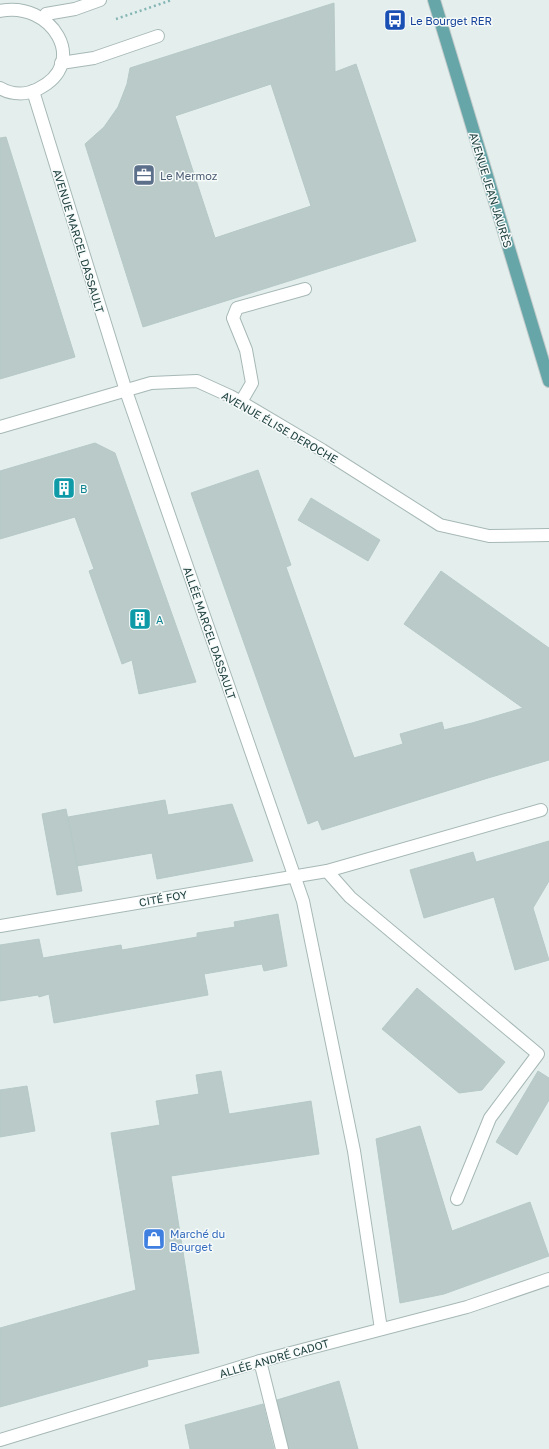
<svg xmlns="http://www.w3.org/2000/svg" width="549" height="1449" font-family="'Golos Text',sans-serif">
	<style>
		.building { fill: #b9cac8; stroke: #b6c9c7; fill-rule: evenodd }
		.lines { fill: none; stroke-linecap: round; stroke-linejoin: round }
		.minor-casing { stroke: #a6b8b6; stroke-width: 14 }
		.major-casing { stroke: #c1caca; stroke-width: 14 }
		.path { stroke: #83b5b4; stroke-width: 2.5; stroke-dasharray: 2 3; stroke-linecap: butt }
		.minor { stroke: #fff; stroke-width: 12 }
		.major { stroke: #66a5a8; stroke-width: 12 }
		.labels { text-anchor: middle; dominant-baseline: central; stroke-width: 3; stroke-linejoin: round; paint-order: stroke }
		.transit-label { font-size: 11px; fill: #164399; stroke: #f6fbfa; text-anchor: start }
		.service-label { font-size: 11px; fill: #4e5e75; stroke: #f6fbfa; text-anchor: start }
		.street-label { font-size: 11px; fill: #224242; stroke: #f6fbfa }
		.culture-label { font-size: 11px; fill: #0d838f; stroke: #f6fbfa; text-anchor: start }
		.shop-label { font-size: 11px; fill: #366cbe; stroke: #f6fbfa; text-anchor: start }
	</style>
	<rect width="100%" height="100%" fill="#e4efed"/>
	<!-- building -->
	<g class="building">
		<path d="M334 3 335 72 356 64 416 241 143 327 85 144 104 127 118 107 127 84 130 68ZM271 84 311 206 215 238 175 116Z"/>
		<polygon points="6,137 75,357 0,379 0,138"/>
		<polygon points="95,443 115,453 196,682 139,694 132,660 122,664 89,571 94,569 75,517 0,539 0,471"/>
		<polygon points="258,470 291,565 286,567 354,758 403,744 400,734 442,722 444,730 472,723 523,708 404,624 441,571 549,648 549,760 488,778 322,830 318,820 308,824 191,493"/>
		<polygon points="311,498 380,540 368,561 298,520"/>
		<polygon points="165,800 168,815 232,804 253,861 157,879 152,853 77,866 68,817"/>
		<polygon points="66,809 82,891 57,895 42,814"/>
		<polygon points="549,841 549,881 533,908 549,960 515,970 494,897 424,918 410,870 473,852 476,862"/>
		<polygon points="278,914 287,966 264,971 262,964 204,974 208,995 54,1023 49,994 39,997 38,995 0,1001 0,945 39,939 43,958 121,945 122,950 197,937 197,933 235,927 234,922"/>
		<polygon points="417,988 505,1062 482,1090 459,1093 382,1029"/>
		<polygon points="221,1071 229,1114 311,1101 319,1154 171,1176 199,1353 147,1360 148,1366 0,1407 0,1328 136,1290 111,1133 160,1125 156,1101 199,1094 196,1075"/>
		<polygon points="538,1071 549,1078 549,1100 517,1155 496,1142"/>
		<polygon points="27,1086 35,1131 0,1137 0,1090"/>
		<polygon points="420,1126 452,1231 530,1202 549,1256 444,1294 400,1303 376,1139"/>
		<polygon points="339,1381 358,1449 289,1449 277,1400"/>
		<polygon points="263,1404 274,1449 190,1449 185,1425"/>
	</g>
	<g class="lines">
		<!-- minor casing -->
		<g class="minor-casing">
			<g id="minor">
				<path d="M0 11C51 0 91 63 38 89 26 95 12 95 0 88"/>
				<polyline points="46,14 75,9 100,0"/>
				<polyline points="61,63 94,58 158,36"/>
				<polyline points="33,91 126,391 303,901 354,1151 381,1329"/>
				<polyline points="241,402 252,383 246,350 233,318 237,308 305,289"/>
				<polyline points="0,427 151,383 197,381 230,396 241,402 322,450 440,525 489,536 549,535"/>
				<polyline points="327,871 350,897 538,1054 490,1118 457,1199"/>
				<polyline points="0,926 327,871 541,810"/>
				<polyline points="260,1361 282,1449"/>
				<polyline points="0,1440 260,1361 467,1307 549,1279"/>
			</g>
		</g>
		<!-- major casing -->
		<g class="major-casing">
			<polyline id="major" points="434,0 549,381"/>
		</g>
		<!-- path -->
		<polyline class="path" points="116,19 172,0"/>
		<!-- minor -->
		<use href="#minor" class="minor"/>
		<!-- major -->
		<use href="#major" class="major"/>
	</g>
	<!-- icons -->
	<defs>
		<g id="bus-square" transform="scale(1.15)"><rect x="-9" y="-9" width="18" height="18" rx="4" fill="#1a4fb4" stroke="#f6fbfa"/><path d="M-5-6H5V4H4V6H2V4H-2V6H-4V4H-5ZM-3.5-4V0h7V-4ZM-3.5 1.2v1.5H-2V1.2ZM2 1.2v1.5H3.5V1.2Z" fill="#fff"/></g>
		<g id="office-square" transform="scale(1.15)"><rect x="-9" y="-9" width="18" height="18" rx="4" fill="#5c6f8a" stroke="#f6fbfa"/><path d="M-6-3h4V-5.5h4V-3h4V5H-6ZM-1-4.5V-3h2v-1.5ZM-6 0V1H6V0Z" fill="#fff"/></g>
		<g id="building-square" transform="scale(1.15)"><rect x="-9" y="-9" width="18" height="18" rx="4" fill="#0f9aa8" stroke="#f6fbfa"/><path d="M-4-6H4V6H1V3H-1V6H-4ZM-2.5-4.3h1.7v1.8h-1.7ZM.8-4.3h1.7v1.8H.8ZM-2.5-1h1.7V.8h-1.7ZM.8-1h1.7V.8H.8Z" fill="#fff"/></g>
		<g id="shop-square" transform="scale(1.15)"><rect x="-9" y="-9" width="18" height="18" rx="4" fill="#3f7fe0" stroke="#f6fbfa"/><path d="M-5-2.5h2.3a2.7 3.5 0 0 1 5.4 0H5L5.5 6h-11ZM-1.5-2.5h3a1.5 2.3 0 0 0-3 0Z" fill="#fff"/></g>
	</defs>
	<g fill-rule="evenodd">
		<use href="#bus-square" x="395" y="20"/>
		<use href="#office-square" x="144" y="175"/>
		<use href="#building-square" x="64" y="488"/>
		<use href="#building-square" x="140" y="619"/>
		<use href="#shop-square" x="154" y="1239"/>
	</g>
	<g class="labels">
		<!-- transit labels -->
		<g class="transit-label">
			<text x="410" y="20">Le Bourget RER</text>
		</g>
		<!-- service labels -->
		<g class="service-label">
			<text x="160" y="175">Le Mermoz</text>
		</g>
		<!-- street labels -->
		<g class="street-label">
			<text transform="translate(491 190) rotate(73)">AVENUE JEAN JAURÈS</text>
			<text transform="translate(79 241) rotate(73)">AVENUE MARCEL DASSAULT</text>
			<text transform="translate(280 427) rotate(30)">AVENUE ÉLISE DEROCHE</text>
			<text transform="translate(210 633) rotate(71)">ALLÉE MARCEL DASSAULT</text>
			<text transform="translate(163 898) rotate(-10)">CITÉ FOY</text>
			<text transform="translate(274 1358) rotate(-16)">ALLÉE ANDRÉ CADOT</text>
		</g>
		<!-- culture labels -->
		<g class="culture-label">
			<text x="80" y="488">B</text>
			<text x="156" y="619">A</text>
		</g>
		<!-- shop labels -->
		<g class="shop-label">
			<text x="170" y="1233">Marché du<tspan x="170" dy="13">Bourget</tspan></text>
		</g>
	</g>
</svg>
